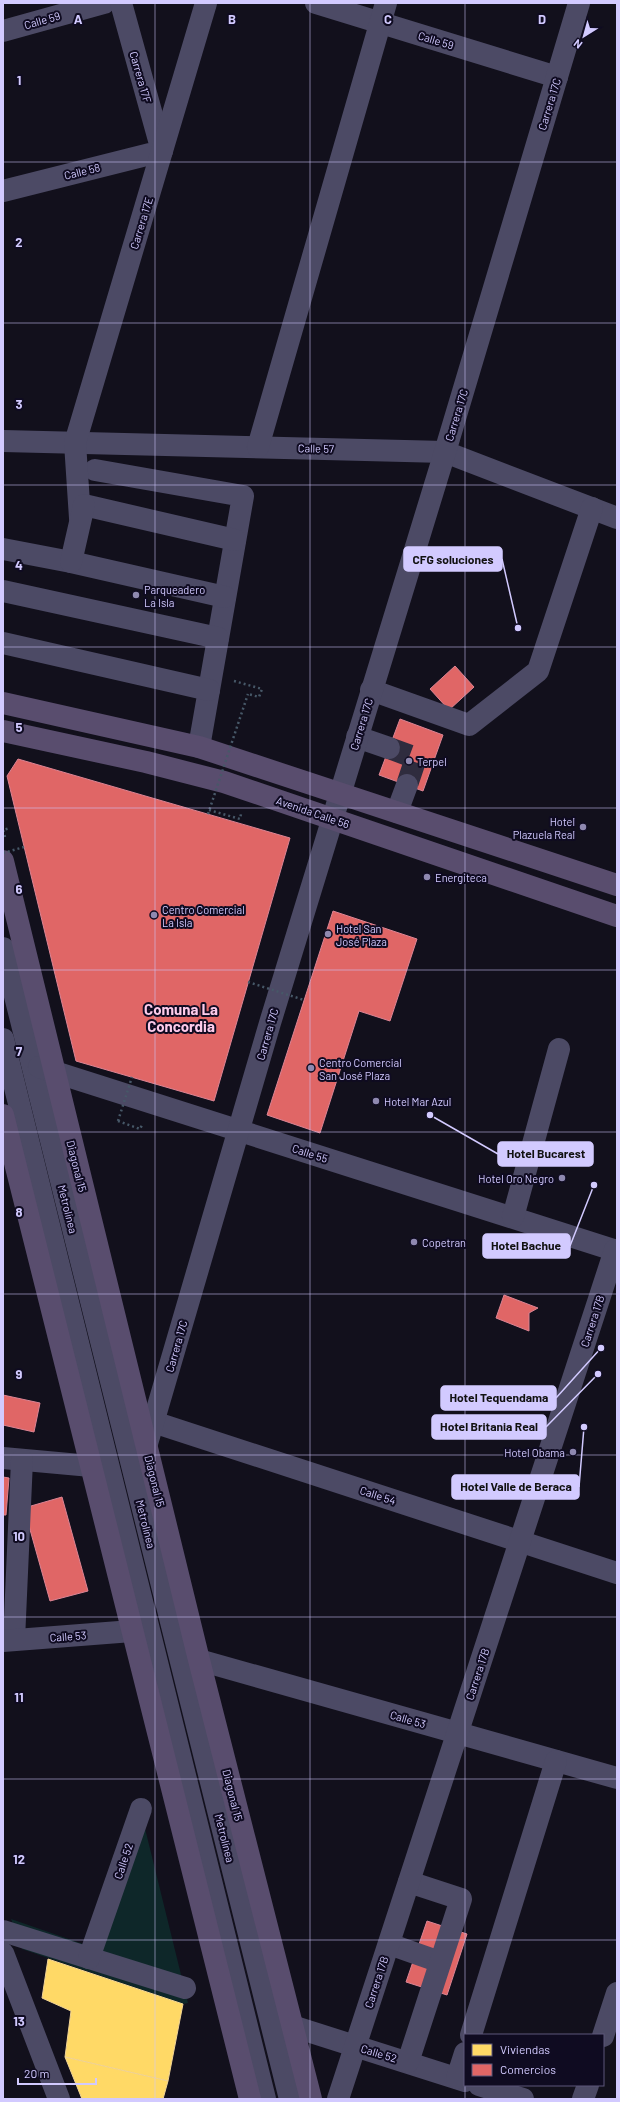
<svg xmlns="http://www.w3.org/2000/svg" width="620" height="2102" font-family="Barlow,sans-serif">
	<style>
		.green { fill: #0e2729 }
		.homes { fill: #ffd966; stroke: #f2d494 }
		.shops { fill: #e06666; stroke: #dc8494 }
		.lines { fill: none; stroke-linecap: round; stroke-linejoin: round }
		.minor-tunnel { stroke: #2f2c3e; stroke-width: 22; stroke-dasharray: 22 11; stroke-linecap: butt }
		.path { stroke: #475868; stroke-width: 2.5; stroke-dasharray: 2 3; stroke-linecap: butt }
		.minor { stroke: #4c4a65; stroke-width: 22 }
		.major { stroke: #594d6e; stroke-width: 22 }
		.path-bridge { stroke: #475868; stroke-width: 2.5; stroke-dasharray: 2 3; stroke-linecap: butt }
		.grid { fill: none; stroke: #d2caff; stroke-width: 1; stroke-opacity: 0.55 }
		.poi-dot { fill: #8f89b0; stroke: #0f0b21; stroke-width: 1.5 }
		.labels { text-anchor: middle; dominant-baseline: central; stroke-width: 4; stroke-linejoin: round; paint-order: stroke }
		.street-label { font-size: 11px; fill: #d2caff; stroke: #0f0b21 }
		.poi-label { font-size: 11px; fill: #d2caff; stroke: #0f0b21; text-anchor: start }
		.district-label { font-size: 15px; font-weight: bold; fill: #ffcceb; stroke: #0f0b21 }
		.grid-label { font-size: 13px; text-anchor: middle; font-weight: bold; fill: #d2caff; stroke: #0f0b21; stroke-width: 4; stroke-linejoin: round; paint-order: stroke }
		.leader { fill: none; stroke: #d2caff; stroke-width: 1.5 }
		.callout-dot { fill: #d2caff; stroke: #0f0b21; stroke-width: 1.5 }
		.callout { fill: #d2caff; stroke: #d2caff; stroke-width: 1.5 }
		.callout-label { font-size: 12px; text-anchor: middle; font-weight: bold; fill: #111 }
	</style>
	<rect width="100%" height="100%" fill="#12101c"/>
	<!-- green -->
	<polygon class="green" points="138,1800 188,2003 183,2004 22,1949 11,1919 83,1944"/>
	<!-- homes -->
	<g class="homes">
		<polygon points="48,1959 183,2004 168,2081 65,2057 71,2011 42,1998"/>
		<polygon points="65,2057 168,2081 163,2099 82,2099"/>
	</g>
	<!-- shops -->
	<g class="shops">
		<polygon points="455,666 474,687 449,710 430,689"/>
		<polygon points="400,719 443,735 423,791 379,775"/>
		<polygon points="18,759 290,838 214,1101 76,1061 7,776"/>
		<polygon points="333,911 417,939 390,1021 359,1011 320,1133 267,1115"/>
		<polygon points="504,1295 538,1308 529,1313 529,1331 496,1318"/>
		<polygon points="3,1395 40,1403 34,1432 3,1425"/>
		<polygon points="3,1477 9,1478 6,1515 3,1515"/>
		<polygon points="62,1497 88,1591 50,1601 24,1508"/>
		<polygon points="427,1921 467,1934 447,1995 406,1982"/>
	</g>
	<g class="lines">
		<!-- minor-tunnel -->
		<polyline class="minor-tunnel" points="389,748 416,758 407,785"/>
		<!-- path -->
		<g class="path">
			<polyline points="234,681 262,689 259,697 248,694"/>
			<polyline points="209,810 240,819 241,814"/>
			<polyline points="5,837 3,830 10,828"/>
			<polyline points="118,1121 140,1129 142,1125"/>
		</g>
		<!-- minor -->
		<g class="minor">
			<polyline points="316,3 557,77"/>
			<polyline points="3,31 104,3"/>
			<polyline points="3,191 162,151 121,3"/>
			<polyline points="3,441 445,452 617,518"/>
			<polyline points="258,447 386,3"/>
			<polyline points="95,470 243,496 199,747"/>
			<polyline points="84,505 235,540"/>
			<polyline points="80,518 75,443 206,3"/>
			<polyline points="3,549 71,562 225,597"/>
			<polyline points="71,562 84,505"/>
			<polyline points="3,591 218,638"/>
			<polyline points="3,643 209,690"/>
			<polyline points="371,690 469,725 538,671 592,508"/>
			<polyline points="357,737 389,748"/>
			<polyline points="397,812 407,785"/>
			<polyline points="3,948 290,2099"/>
			<polyline points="3,1039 265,2099"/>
			<polyline points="39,1067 617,1251"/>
			<polyline points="513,1217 559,1049"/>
			<polyline points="141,1418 617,1573"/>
			<polyline points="146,1447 270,1023 445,452 579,3"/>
			<polyline points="3,1458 91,1466"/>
			<polyline points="14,1640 22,1460"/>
			<polyline points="3,1641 132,1631"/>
			<polyline points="199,1660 617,1778"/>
			<polyline points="3,1931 185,1988"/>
			<polyline points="389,1944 440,1962"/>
			<polyline points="3,1953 59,2099"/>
			<polyline points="89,1958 141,1809"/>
			<polyline points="292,2026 465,2081"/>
			<polyline points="471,2035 556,1761"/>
			<polyline points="603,2036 617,1993"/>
			<polyline points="408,2062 461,1899 409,1882"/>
			<polyline points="457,2078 465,2053"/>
			<polyline points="479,2085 523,2099"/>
			<polyline points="338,2099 615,1250"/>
			<polyline points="583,2099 588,2085"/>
		</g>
		<!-- major -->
		<g class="major">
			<polyline points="3,703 199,747 617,885"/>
			<polyline points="3,731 146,762 224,782 617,916"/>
			<polyline points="3,861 199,1660 311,2099"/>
			<polyline points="3,1115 250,2099"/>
		</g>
		<!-- path-bridge -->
		<g class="path-bridge">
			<polyline points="208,814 248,694"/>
			<polyline points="3,853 24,847"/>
			<polyline points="248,982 304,1000"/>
			<polyline points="118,1121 132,1077"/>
		</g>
	</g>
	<!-- grid -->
	<path class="grid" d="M155 3V2099M310 3V2099M465 3V2035M3 162H617M3 323H617M3 485H617M3 647H617M3 808H617M3 970H617M3 1132H617M3 1294H617M3 1455H617M3 1617H617M3 1779H617M3 1940H617M465 2035V2085M465 2085V2099"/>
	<!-- markers -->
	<g class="poi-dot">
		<circle cx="136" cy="595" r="4"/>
		<circle cx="409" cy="761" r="4"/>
		<circle cx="583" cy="827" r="4"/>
		<circle cx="427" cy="877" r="4"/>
		<circle cx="154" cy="915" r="4"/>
		<circle cx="328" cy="934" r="4"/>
		<circle cx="311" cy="1068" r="4"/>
		<circle cx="376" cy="1101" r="4"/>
		<circle cx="562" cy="1178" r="4"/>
		<circle cx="414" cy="1242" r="4"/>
		<circle cx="573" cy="1452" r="4"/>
	</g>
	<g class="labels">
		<!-- street labels -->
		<g class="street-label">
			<text transform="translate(42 20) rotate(-16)">Calle 59</text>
			<text transform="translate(436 40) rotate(17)">Calle 59</text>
			<text transform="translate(141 77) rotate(74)">Carrera 17F</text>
			<text transform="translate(549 104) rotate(-73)">Carrera 17C</text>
			<text transform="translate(82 171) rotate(-14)">Calle 58</text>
			<text transform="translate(141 223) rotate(-73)">Carrera 17E</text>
			<text transform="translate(456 415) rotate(-73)">Carrera 17C</text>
			<text transform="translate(316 448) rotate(1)">Calle 57</text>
			<text transform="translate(361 724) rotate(-73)">Carrera 17C</text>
			<text transform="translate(313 812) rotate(19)">Avenida Calle 56</text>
			<text transform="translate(267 1034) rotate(-74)">Carrera 17C</text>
			<text transform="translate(310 1153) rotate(18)">Calle 55</text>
			<text transform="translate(77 1166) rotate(76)">Diagonal 15</text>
			<text transform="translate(68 1209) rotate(76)">Metrolínea</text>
			<text transform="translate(592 1321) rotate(-72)">Carrera 17B</text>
			<text transform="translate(176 1346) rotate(-74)">Carrera 17C</text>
			<text transform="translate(155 1481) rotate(76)">Diagonal 15</text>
			<text transform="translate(378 1495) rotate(18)">Calle 54</text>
			<text transform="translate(146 1524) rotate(76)">Metrolínea</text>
			<text transform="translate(68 1636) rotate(-4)">Calle 53</text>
			<text transform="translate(477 1674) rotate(-72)">Carrera 17B</text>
			<text transform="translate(408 1719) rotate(16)">Calle 53</text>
			<text transform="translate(233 1795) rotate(76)">Diagonal 15</text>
			<text transform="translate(225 1838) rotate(76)">Metrolínea</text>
			<text transform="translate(123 1861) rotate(-71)">Calle 52</text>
			<text transform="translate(376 1982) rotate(-72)">Carrera 17B</text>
			<text transform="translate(379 2053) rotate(17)">Calle 52</text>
		</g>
		<!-- poi labels -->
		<g class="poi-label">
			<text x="144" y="589">Parqueadero<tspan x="144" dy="13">La Isla</tspan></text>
			<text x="417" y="761">Terpel</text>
			<text x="575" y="821" text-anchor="end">Hotel<tspan x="575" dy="13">Plazuela Real</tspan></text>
			<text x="435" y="877">Energiteca</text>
			<text x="162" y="909">Centro Comercial<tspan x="162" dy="13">La Isla</tspan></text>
			<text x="336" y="928">Hotel San<tspan x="336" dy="13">José Plaza</tspan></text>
			<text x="319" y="1062">Centro Comercial<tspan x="319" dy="13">San José Plaza</tspan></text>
			<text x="384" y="1101">Hotel Mar Azul</text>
			<text x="554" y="1178" text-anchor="end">Hotel Oro Negro</text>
			<text x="422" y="1242">Copetran</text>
			<text x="565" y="1452" text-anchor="end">Hotel Obama</text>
		</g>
		<!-- district labels -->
		<g class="district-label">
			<text x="181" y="1009">Comuna La<tspan x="181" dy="17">Concordia</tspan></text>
		</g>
	</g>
	<g class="grid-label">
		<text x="78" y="24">A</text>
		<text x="232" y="24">B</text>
		<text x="388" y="24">C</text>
		<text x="542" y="24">D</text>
		<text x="19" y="85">1</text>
		<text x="19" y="247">2</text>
		<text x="19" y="409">3</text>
		<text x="19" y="570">4</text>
		<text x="19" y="732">5</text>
		<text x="19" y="894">6</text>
		<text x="19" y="1056">7</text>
		<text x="19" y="1217">8</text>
		<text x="19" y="1379">9</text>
		<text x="19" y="1541">10</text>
		<text x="19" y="1702">11</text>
		<text x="19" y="1864">12</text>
		<text x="19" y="2026">13</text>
	</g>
	<!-- callouts -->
	<path class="leader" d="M518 628L502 559M430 1115L498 1154M594 1185L570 1246M601 1348L556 1398M598 1374L546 1427M584 1427L579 1487"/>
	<g class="callout-dot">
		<circle cx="518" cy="628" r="4"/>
		<circle cx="430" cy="1115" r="4"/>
		<circle cx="594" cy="1185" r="4"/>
		<circle cx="601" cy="1348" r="4"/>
		<circle cx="598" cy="1374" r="4"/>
		<circle cx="584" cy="1427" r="4"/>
	</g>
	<g class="callout">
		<rect x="404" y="547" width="98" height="24" rx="4"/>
		<rect x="498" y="1142" width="95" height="24" rx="4"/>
		<rect x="483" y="1234" width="87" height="24" rx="4"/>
		<rect x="441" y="1386" width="115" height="24" rx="4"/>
		<rect x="432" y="1415" width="114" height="24" rx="4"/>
		<rect x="452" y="1475" width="127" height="24" rx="4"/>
	</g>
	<g class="callout-label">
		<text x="453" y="564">CFG soluciones</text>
		<text x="546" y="1158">Hotel Bucarest</text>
		<text x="526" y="1250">Hotel Bachue</text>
		<text x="499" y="1402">Hotel Tequendama</text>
		<text x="489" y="1431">Hotel Britania Real</text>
		<text x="516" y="1491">Hotel Valle de Beraca</text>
	</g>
	<!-- border -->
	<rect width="620" height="2102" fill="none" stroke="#d2caff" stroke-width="8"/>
	<!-- legend -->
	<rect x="464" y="2034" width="140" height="52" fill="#0f0b21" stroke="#5d577a"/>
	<rect x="472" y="2044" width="20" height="12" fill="#ffd966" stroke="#5d577a"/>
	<text x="500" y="2054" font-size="12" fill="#d2caff">Viviendas</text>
	<rect x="472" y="2064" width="20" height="12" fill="#e06666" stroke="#5d577a"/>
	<text x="500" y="2074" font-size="12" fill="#d2caff">Comercios</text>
	<!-- north arrow -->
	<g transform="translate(584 36) rotate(217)" stroke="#0f0b21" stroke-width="3" paint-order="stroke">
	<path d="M0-3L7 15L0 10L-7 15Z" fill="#d2caff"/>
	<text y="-6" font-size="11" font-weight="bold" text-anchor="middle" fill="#d2caff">N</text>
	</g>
	<!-- scale -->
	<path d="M18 2078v6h78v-6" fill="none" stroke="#d2caff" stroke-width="2"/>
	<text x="24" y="2078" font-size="12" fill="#d2caff" stroke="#0f0b21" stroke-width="3" paint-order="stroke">20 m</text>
</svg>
